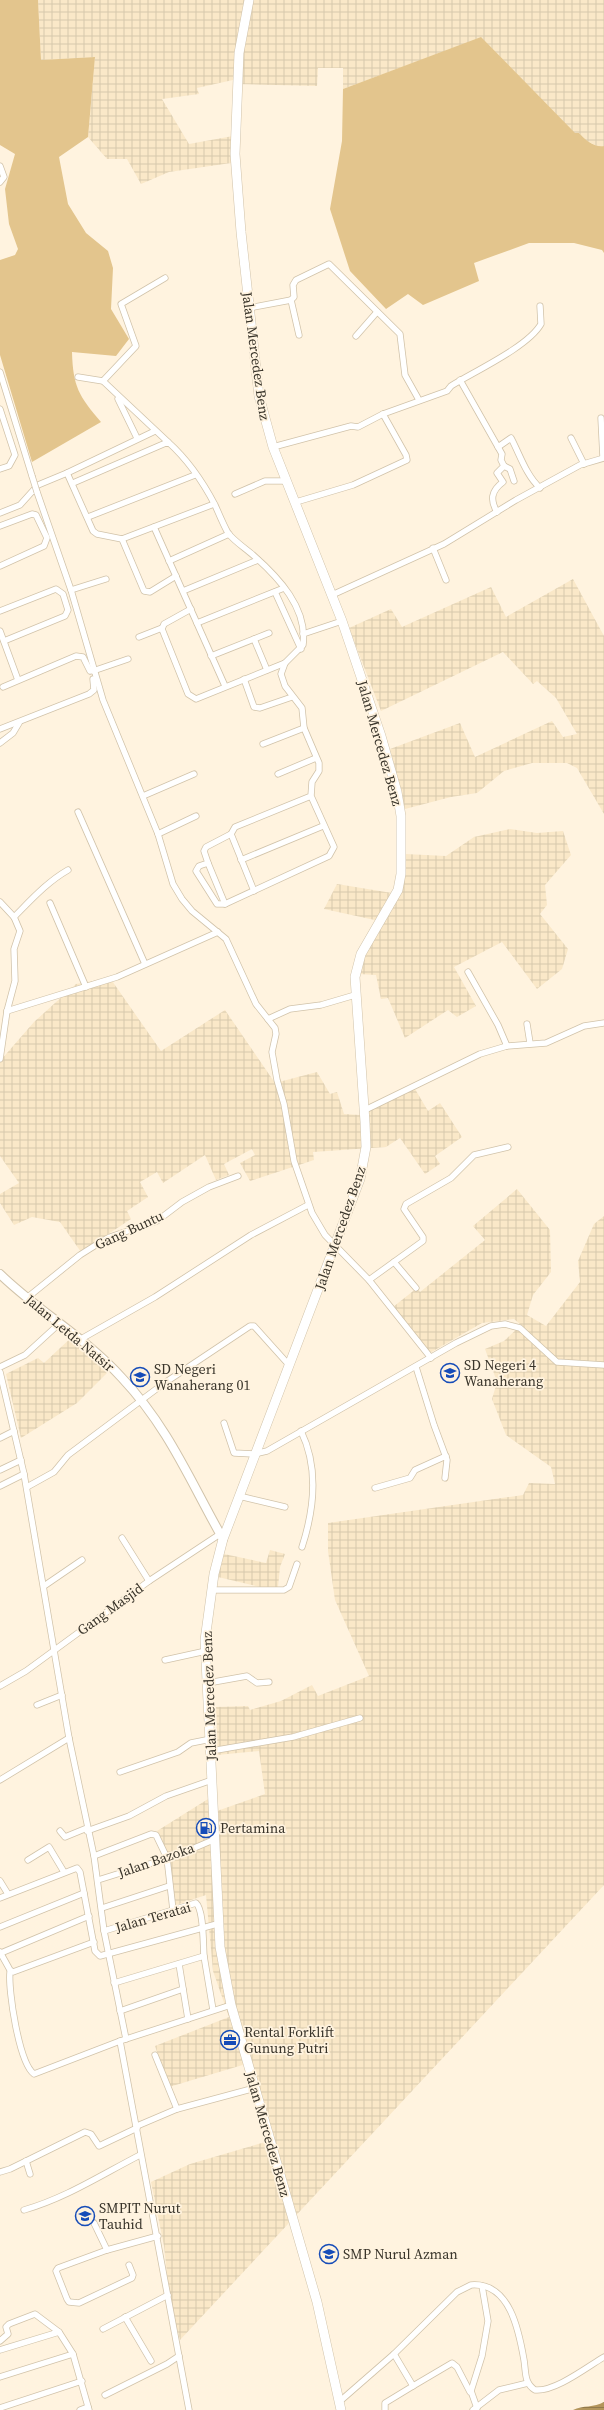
<svg xmlns="http://www.w3.org/2000/svg" width="604" height="2410" font-family="'Source Serif 4',serif">
	<style>
		.industrial { fill: url(#industrial-grid) }
		.grass { fill: #e3c58d }
		.water { fill: url(#water-rules) }
		.lines { fill: none; stroke-linecap: round; stroke-linejoin: round }
		.street-casing { stroke: #d1c3aa; stroke-width: 7 }
		.secondary-casing { stroke: #d1c3aa; stroke-width: 10 }
		.primary-casing { stroke: #d1c3aa; stroke-width: 10 }
		.street { stroke: #fff; stroke-width: 5.5 }
		.secondary { stroke: #fff; stroke-width: 8 }
		.primary { stroke: #fff; stroke-width: 9 }
		.street-bridge-casing { stroke: #d1c3aa; stroke-width: 7; stroke-linecap: butt }
		.street-bridge { stroke: #fff; stroke-width: 5.5 }
		.labels { text-anchor: middle; dominant-baseline: central; stroke-width: 3.5; stroke-linejoin: round; paint-order: stroke }
		.street-label { font-size: 14px; fill: #39342a; stroke: #fff3df }
		.poi-label { font-size: 14px; fill: #39342a; stroke: #fff3df; text-anchor: start }
	</style>
	<defs>
		<pattern id="industrial-grid" width="8" height="8" patternUnits="userSpaceOnUse"><rect width="8" height="8" fill="#fae8c8"/><path d="M0 4h8M4 0v8" fill="none" stroke="#d7c8ac"/></pattern>
		<pattern id="water-rules" width="6" height="5" patternUnits="userSpaceOnUse"><rect width="6" height="5" fill="#b4955b"/><path d="M0 2.5h6" fill="none" stroke="#937a4b"/></pattern>
	</defs>
	<rect width="100%" height="100%" fill="#fff3df"/>
	<!-- industrial -->
	<g class="industrial">
		<polygon points="38,0 604,0 604,146 599,147 585,140 579,133 575,134 481,38 343,89 343,68 318,68 317,86 235,84 233,80 197,88 199,94 162,99 189,144 233,136 231,163 169,172 141,184 127,159 107,159 88,137 95,57 41,60"/>
		<polygon points="573,579 604,636 604,814 577,768 567,763 532,763 504,771 477,793 451,797 405,809 390,749 460,723 475,757 552,721 563,737 577,734 556,698 537,681 533,684 503,652 381,711 349,628 391,609 402,627 491,587 506,617"/>
		<polygon points="510,829 537,833 563,831 571,855 545,885 547,905 540,914 568,949 562,969 537,989 502,942 454,967 476,1006 457,1017 448,1010 405,1038 388,998 381,999 376,975 359,974 370,943 384,922 324,909 337,884 398,894 405,854 446,856 474,837"/>
		<polygon points="110,978 161,1051 225,1010 275,1083 317,1072 330,1094 337,1092 344,1114 360,1115 415,1089 428,1111 440,1103 462,1137 435,1156 440,1164 425,1174 400,1138 386,1147 313,1152 314,1160 250,1181 240,1163 255,1155 252,1149 224,1164 229,1175 216,1180 205,1155 163,1183 157,1172 140,1182 148,1197 127,1211 131,1219 81,1252 60,1222 32,1217 14,1225 0,1203 0,1194 19,1183 0,1156 0,1061 34,1022 76,984"/>
		<polygon points="517,1189 550,1230 551,1272 533,1295 527,1315 546,1326 580,1282 578,1261 594,1224 604,1216 604,1885 180,2340 170,2301 164,2246 151,2182 190,2164 265,2142 246,2064 169,2087 155,2046 229,2017 213,1971 206,1895 173,1906 170,1860 157,1831 216,1794 217,1811 265,1794 259,1751 217,1755 216,1707 248,1706 250,1710 281,1701 312,1685 318,1696 369,1676 335,1600 328,1551 328,1523 523,1495 529,1483 555,1484 551,1467 506,1435 492,1399 497,1382 485,1349 504,1341 521,1325 514,1319 482,1323 428,1354 393,1307 417,1288 420,1292 485,1240 473,1226"/>
		<polygon points="74,1335 111,1369 77,1403 21,1438 6,1374 38,1358 44,1363"/>
		<polygon points="270,1550 285,1554 280,1567 278,1587 264,1588 218,1577 224,1554 266,1563"/>
	</g>
	<!-- grass -->
	<g class="grass">
		<path d="M0 0H38L41 60 95 57 88 137 59 157 68 204 86 233 108 251 113 268 111 309 129 339 116 356 72 352C73 387 79 396 101 422L32 462 0 355V260L15 255 18 249 9 224 5 189 15 154 0 145Z"/>
		<path d="M481 37 575 133H579C585 140 595 148 604 146V253L602 250 574 243H529L474 263 479 281 423 305 408 294 386 309 350 271 330 209 342 141 343 89Z"/>
	</g>
	<!-- water -->
	<path class="water" d="M604 2402V2410H573C583 2405 594 2408 604 2402Z"/>
	<g class="lines">
		<!-- street casing -->
		<g class="street-casing">
			<g id="street">
				<polyline points="0,166 4,177 0,182"/>
				<polyline points="291,300 299,335"/>
				<polyline points="249,308 291,300 294,297 293,285 296,280 329,264 400,334 405,375 419,400"/>
				<polyline points="356,336 377,312"/>
				<polyline points="0,372 32,476"/>
				<polyline points="78,377 103,381 168,442"/>
				<path d="M460 380 502 454 501 460 504 466 497 473 503 482C491 491 490 500 497 512"/>
				<polyline points="103,381 136,346 121,304 165,278"/>
				<polyline points="118,399 137,438"/>
				<polyline points="0,409 15,455 9,466 0,469"/>
				<polyline points="601,418 603,457"/>
				<polyline points="571,438 584,464"/>
				<path d="M273 447 351 426 358 427 383 414 447 391 451 386C473 372 528 347 541 324L540 306"/>
				<path d="M498 447 511 438C520 455 526 475 540 488"/>
				<polyline points="504,466 510,469 514,481"/>
				<polyline points="67,473 93,531 97,534 122,539 144,591 150,592 176,576"/>
				<path d="M73 483 168 442C187 459 203 482 215 505 219 514 223 524 228 533 234 541 245 548 253 555 278 577 308 608 303 645L285 663 281 674 285 686 302 708 304 728 319 763V771L312 782 311 796 334 847 329 856 225 904H217L196 871 199 866 208 863 204 851 206 847 231 834 235 827 311 796"/>
				<polyline points="37,492 71,590 103,700 158,834 173,884 182,899 192,911 226,939 256,1004 275,1028 276,1034 272,1052 277,1080 284,1104 294,1161 312,1213 325,1235 369,1280 431,1358"/>
				<polyline points="235,494 265,481 287,481"/>
				<polyline points="296,502 353,485 407,460 406,455 383,414"/>
				<polyline points="0,513 20,505 38,485 67,473 155,431"/>
				<polyline points="88,517 195,475"/>
				<polyline points="0,526 32,514 36,515 47,538 44,546 0,566"/>
				<polyline points="154,527 225,686"/>
				<polyline points="122,539 214,504"/>
				<polyline points="433,548 446,580"/>
				<polyline points="169,561 229,534"/>
				<polyline points="71,590 106,579"/>
				<polyline points="183,591 258,560"/>
				<polyline points="275,592 301,649"/>
				<polyline points="332,595 444,544 516,500 580,465 604,458"/>
				<polyline points="191,609 164,624 162,629 188,694 196,699 285,663"/>
				<polyline points="0,611 56,589 63,594 68,610 65,616 4,641"/>
				<polyline points="197,623 284,588"/>
				<polyline points="0,631 18,680"/>
				<polyline points="303,634 342,621"/>
				<polyline points="139,637 162,628"/>
				<polyline points="254,639 267,670"/>
				<polyline points="211,656 269,633"/>
				<polyline points="93,671 128,659"/>
				<polyline points="244,679 254,707 260,708 292,697"/>
				<polyline points="3,687 76,656 83,657 90,671"/>
				<polyline points="0,729 89,694 94,690 93,679"/>
				<polyline points="0,743 13,733 19,723"/>
				<polyline points="263,744 304,728"/>
				<polyline points="278,774 316,758"/>
				<polyline points="143,796 194,774"/>
				<polyline points="78,812 145,964"/>
				<polyline points="158,834 196,816"/>
				<polyline points="231,834 254,891"/>
				<polyline points="241,860 323,826"/>
				<polyline points="208,863 225,904"/>
				<polyline points="0,902 14,917 20,931 14,949 15,981 7,1011 0,1059"/>
				<polyline points="50,903 86,987"/>
				<path d="M14 917C31 900 47 882 68 870"/>
				<polyline points="468,972 498,1025 507,1046"/>
				<polyline points="7,1011 117,977 218,932"/>
				<polyline points="268,1019 290,1009 321,1005 355,995"/>
				<polyline points="527,1024 530,1043"/>
				<polyline points="365,1110 480,1054 507,1046 546,1043 584,1026 604,1023"/>
				<polyline points="394,1262 416,1288"/>
				<polyline points="369,1280 423,1241 423,1237 404,1209 406,1204 451,1178 474,1155 508,1147"/>
				<polyline points="28,1297 80,1255 99,1243 110,1237 157,1221 182,1202 209,1187 238,1176"/>
				<polyline points="81,1339 155,1297 251,1235 308,1205"/>
				<polyline points="0,1367 25,1355 60,1323"/>
				<polyline points="416,1367 434,1425 447,1460 445,1478"/>
				<polyline points="0,1372 24,1474 69,1738 94,1856 104,1931 126,2039"/>
				<polyline points="224,1423 234,1453 254,1454 267,1451 456,1343 491,1326 505,1324 520,1328 557,1362 604,1365"/>
				<path d="M301 1431C319 1468 314 1510 302 1547"/>
				<polyline points="0,1438 14,1431"/>
				<polyline points="0,1470 21,1460"/>
				<polyline points="0,1486 24,1474"/>
				<polyline points="27,1487 54,1472 68,1455 163,1384 250,1326 254,1326 289,1365"/>
				<polyline points="375,1488 410,1478 415,1470 446,1456"/>
				<polyline points="239,1496 285,1507"/>
				<polyline points="122,1538 149,1581"/>
				<polyline points="44,1586 82,1560"/>
				<polyline points="211,1590 284,1590 289,1587 297,1564"/>
				<polyline points="165,1660 206,1651"/>
				<polyline points="208,1683 247,1676 257,1683 269,1682"/>
				<polyline points="0,1686 26,1671 149,1581 220,1534"/>
				<polyline points="37,1705 62,1695"/>
				<polyline points="211,1751 293,1737 360,1718"/>
				<polyline points="120,1772 178,1752 191,1743 211,1739"/>
				<polyline points="0,1780 69,1738"/>
				<polyline points="60,1831 65,1837 87,1828"/>
				<polyline points="87,1831 129,1816 166,1796 212,1780"/>
				<polyline points="94,1856 151,1834 156,1835 167,1858 173,1910"/>
				<polyline points="28,1860 49,1847 64,1872"/>
				<polyline points="98,1880 178,1855 213,1840"/>
				<polyline points="0,1881 8,1894"/>
				<polyline points="0,1898 77,1868 80,1872 95,1951 100,1956 217,1924"/>
				<polyline points="102,1908 169,1886"/>
				<polyline points="0,1927 84,1893"/>
				<path d="M104 1931 196 1903C204 1910 203 1945 204 1956"/>
				<polyline points="0,1952 10,1970 13,1972 94,1942"/>
				<polyline points="1,1953 89,1916"/>
				<polyline points="179,1964 188,2019"/>
				<path d="M10 1972C8 1990 19 2063 34 2074L120 2041 231 2005"/>
				<polyline points="114,1983 204,1956 213,2010"/>
				<polyline points="120,2011 183,1989"/>
				<polyline points="120,2041 189,2410"/>
				<polyline points="155,2055 177,2109"/>
				<polyline points="137,2126 177,2109 255,2088"/>
				<polyline points="26,2161 30,2174"/>
				<polyline points="0,2172 10,2169 85,2132 91,2134 99,2146 137,2128"/>
				<path d="M24 2210C66 2198 101 2175 140 2155"/>
				<polyline points="94,2223 107,2250"/>
				<polyline points="129,2265 133,2275 132,2278 79,2303 69,2302 67,2299 56,2271 58,2268 107,2250 158,2236"/>
				<polyline points="125,2317 151,2361"/>
				<polyline points="103,2329 168,2295"/>
				<polyline points="0,2341 8,2334 6,2327 9,2324 35,2314 59,2332 73,2354 89,2410"/>
				<polyline points="0,2350 59,2332"/>
				<polyline points="394,2354 413,2386 452,2363 457,2367 470,2392"/>
				<polyline points="0,2377 73,2354"/>
				<polyline points="105,2395 167,2364 179,2356"/>
				<path d="M339 2402 394 2354 457 2292 471 2285C510 2282 519 2331 524 2360 526 2372 524 2383 535 2390 555 2392 587 2367 604 2357"/>
				<polyline points="0,2408 82,2381"/>
				<polyline points="477,2408 471,2391 482,2356 488,2321 482,2286"/>
				<polyline points="80,2410 88,2407"/>
				<polyline points="385,2410 385,2403 413,2386"/>
				<polyline points="473,2410 499,2390 528,2383"/>
			</g>
		</g>
		<!-- secondary casing -->
		<g class="secondary-casing">
			<path id="secondary" d="M0 1274C38 1311 86 1338 122 1378 169 1428 190 1481 223 1539"/>
		</g>
		<!-- primary casing -->
		<g class="primary-casing">
			<polyline id="primary" points="249,0 239,53 235,154 241,232 259,396 273,447 342,621 381,736 397,792 401,816 401,874 398,890 361,954 355,977 365,1122 366,1147 360,1179 223,1539 214,1574 205,1640 220,1947 231,2005 317,2302 341,2410"/>
		</g>
		<!-- street -->
		<use href="#street" class="street"/>
		<!-- secondary -->
		<use href="#secondary" class="secondary"/>
		<!-- primary -->
		<use href="#primary" class="primary"/>
		<!-- street-bridge casing -->
		<g class="street-bridge-casing">
			<polyline id="street-bridge" points="32,476 37,492"/>
		</g>
		<!-- street-bridge -->
		<use href="#street-bridge" class="street-bridge"/>
	</g>
	<!-- icons -->
	<defs>
		<g id="school-ring" transform="scale(1)"><circle r="9.5" fill="#fff3df" stroke="#164cb8" stroke-width="1.5"/><path d="M0-5L7-2L0 1L-7-2ZM-4 1L0 2.5L4 1V4Q0 6-4 4Z" fill="#164cb8"/></g>
		<g id="fuel-ring" transform="scale(1)"><circle r="9.5" fill="#fff3df" stroke="#164cb8" stroke-width="1.5"/><path d="M-5.5-6h7V0h2V4h1.3V-2.5L3-4.5l.8-.8L6-3V5H2.5V1h-1V6h-7ZM-4.2-4.7v3.2H.2V-4.7Z" fill="#164cb8"/></g>
		<g id="office-ring" transform="scale(1)"><circle r="9.5" fill="#fff3df" stroke="#164cb8" stroke-width="1.5"/><path d="M-6-3h4V-5.5h4V-3h4V5H-6ZM-1-4.5V-3h2v-1.5ZM-6 0V1H6V0Z" fill="#164cb8"/></g>
	</defs>
	<g fill-rule="evenodd">
		<use href="#school-ring" x="450" y="1373"/>
		<use href="#school-ring" x="140" y="1377"/>
		<use href="#fuel-ring" x="206" y="1828"/>
		<use href="#office-ring" x="230" y="2040"/>
		<use href="#school-ring" x="85" y="2216"/>
		<use href="#school-ring" x="329" y="2254"/>
	</g>
	<g class="labels">
		<!-- street labels -->
		<g class="street-label">
			<text transform="translate(256 356) rotate(82)">Jalan Mercedez Benz</text>
			<text transform="translate(380 743) rotate(74)">Jalan Mercedez Benz</text>
			<text transform="translate(340 1228) rotate(-71)">Jalan Mercedez Benz</text>
			<text transform="translate(129 1230) rotate(-25)">Gang Buntu</text>
			<text transform="translate(70 1333) rotate(40)">Jalan Letda Natsir</text>
			<text transform="translate(110 1609) rotate(-36)">Gang Masjid</text>
			<text transform="translate(209 1696) rotate(-92)">Jalan Mercedez Benz</text>
			<text transform="translate(156 1860) rotate(-19)">Jalan Bazoka</text>
			<text transform="translate(153 1917) rotate(-16)">Jalan Teratai</text>
			<text transform="translate(268 2134) rotate(74)">Jalan Mercedez Benz</text>
		</g>
		<!-- poi labels -->
		<g class="poi-label">
			<text x="464" y="1365">SD Negeri 4<tspan x="464" dy="16">Wanaherang</tspan></text>
			<text x="154" y="1369">SD Negeri<tspan x="154" dy="16">Wanaherang 01</tspan></text>
			<text x="220" y="1828">Pertamina</text>
			<text x="244" y="2032">Rental Forklift<tspan x="244" dy="16">Gunung Putri</tspan></text>
			<text x="99" y="2208">SMPIT Nurut<tspan x="99" dy="16">Tauhid</tspan></text>
			<text x="343" y="2254">SMP Nurul Azman</text>
		</g>
	</g>
</svg>
